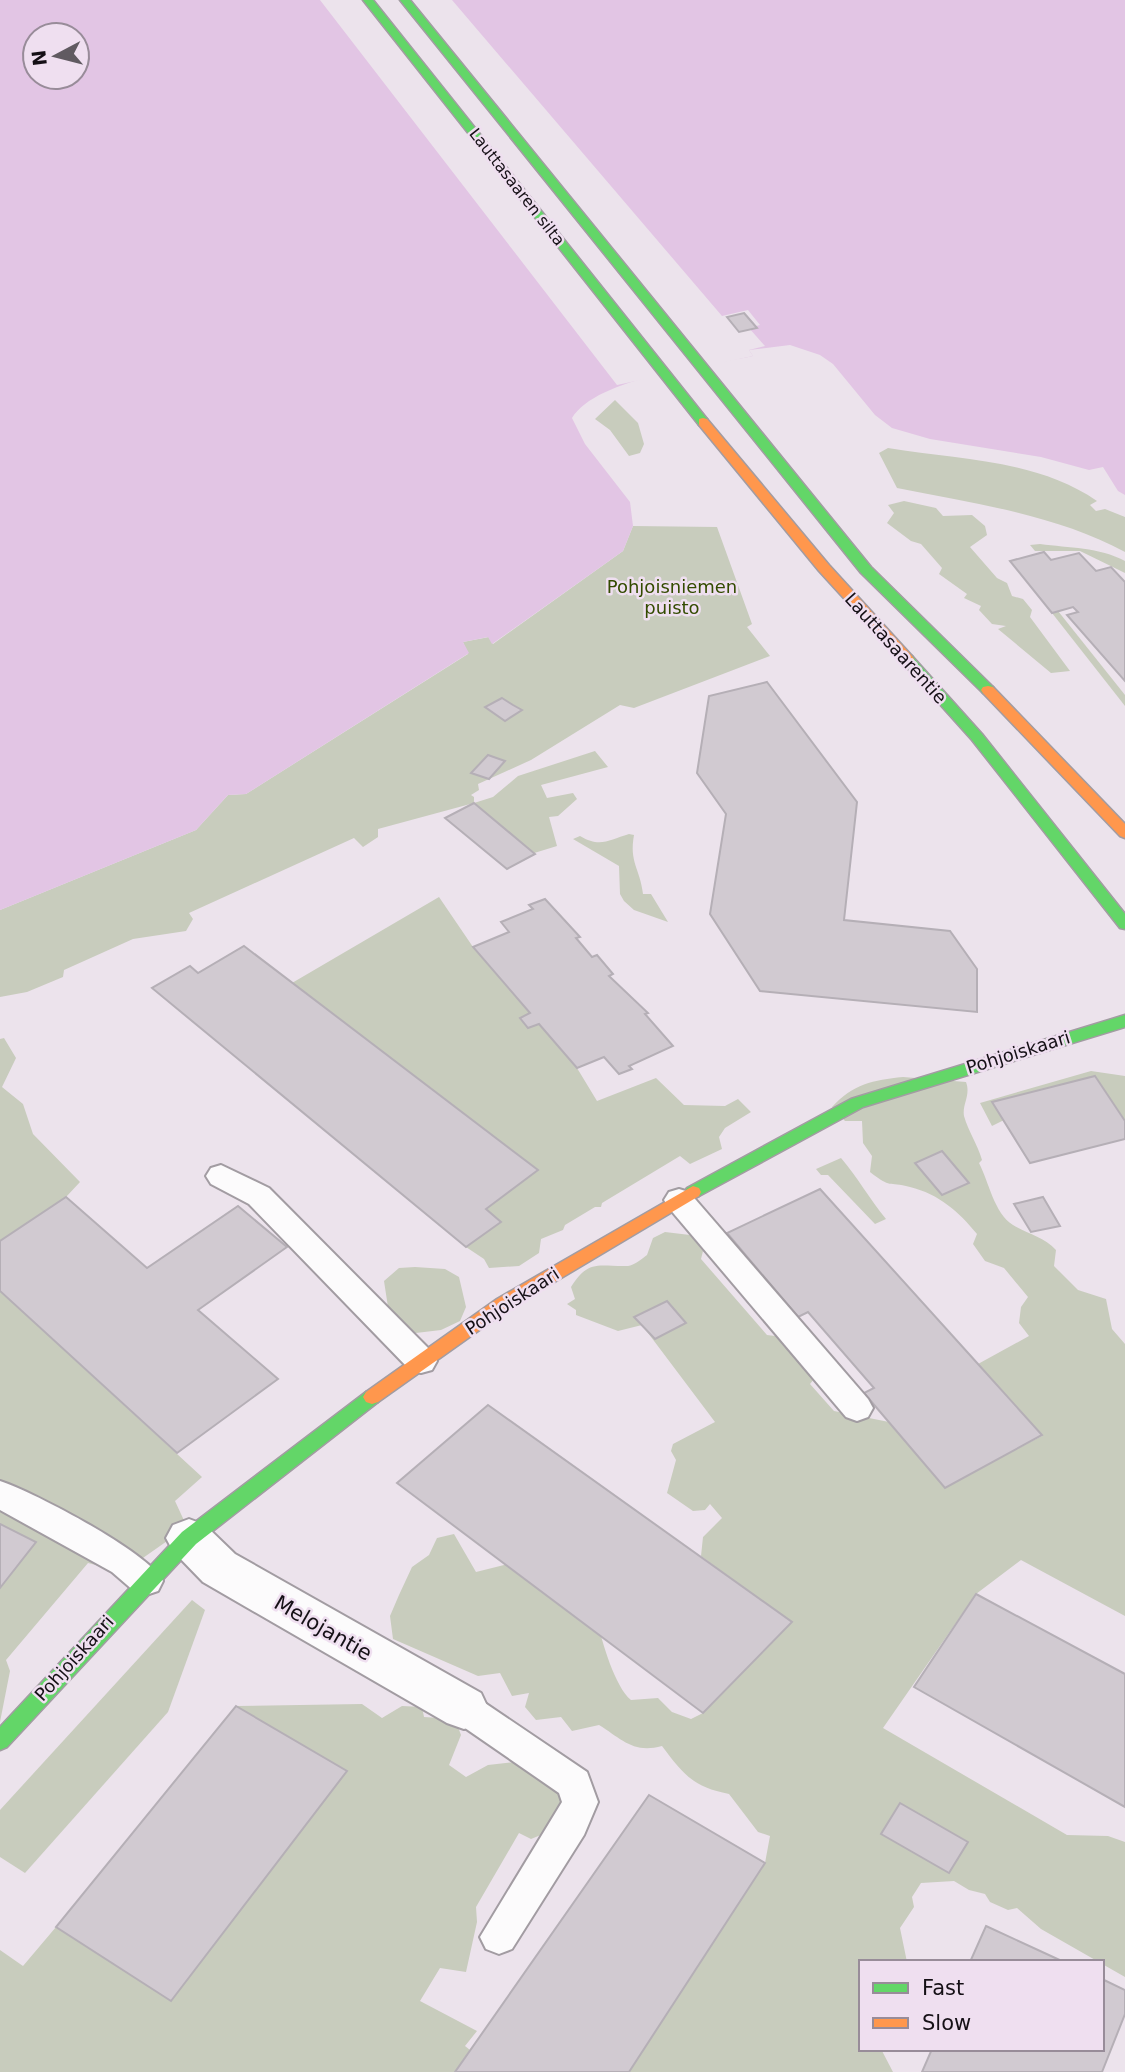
<svg xmlns="http://www.w3.org/2000/svg" width="1125" height="2072" font-family="'DejaVu Sans',sans-serif">
	<style>
		.green { fill: #c8ccbd }
		.water { fill: #e2c5e4; fill-rule: evenodd }
		.pier { fill: #ece3ec }
		.building { fill: #d1cad1; stroke: #b5afb6; stroke-width: 2 }
		.lines { fill: none; stroke-linecap: round; stroke-linejoin: round }
		.lane-casing { stroke: #a29ca2; stroke-width: 4 }
		.street-casing { stroke: #a29ca2; stroke-width: 4 }
		.fast-casing { stroke: #a29ca2; stroke-width: 3 }
		.slow-casing { stroke: #a29ca2; stroke-width: 3 }
		.lane { fill: #fcfbfc; fill-rule: evenodd }
		.street { fill: #fcfbfc; fill-rule: evenodd }
		.fast { fill: #63d668; fill-rule: evenodd }
		.slow { fill: #ff974d; fill-rule: evenodd }
		.labels { text-anchor: middle; dominant-baseline: central; stroke-width: 5; stroke-linejoin: round; paint-order: stroke }
		.far-street-label { font-size: 16px; fill: #151016; stroke: #efdff0 }
		.park-label { font-size: 18px; fill: #334b00; stroke: #efdff0 }
		.street-label { font-size: 18px; fill: #151016; stroke: #efdff0 }
		.near-street-label { font-size: 21px; fill: #151016; stroke: #efdff0 }
	</style>
	<rect width="100%" height="100%" fill="#ece3ec"/>
	<!-- green -->
	<g class="green">
		<polygon points="615,400 638,423 644,444 640,453 629,456 610,430 595,419"/>
		<path d="M888 448C959 460 1036 459 1097 501L1090 505 1096 511 1105 509 1125 517V552C1057 515 973 503 897 488L879 453Z"/>
		<polygon points="904,501 936,508 943,516 972,515 985,526 987,535 970,547 997,578 1007,583 1012,596 1023,599 1032,610 1030,617 1070,671 1051,673 998,629 1006,626 992,624 979,610 981,606 964,598 967,594 939,574 942,568 921,544 911,541 887,523 894,513 888,505"/>
		<polygon points="633,526 717,527 752,624 747,627 770,656 634,708 620,705 531,760 478,784 479,790 471,795 474,797 474,803 493,797 518,776 595,751 608,767 541,785 547,798 573,793 577,799 558,816 549,817 557,846 531,854 474,803 378,829 378,837 363,847 354,838 189,913 193,919 186,931 133,939 64,970 63,977 27,992 0,997 0,910 196,830 228,795 246,794 468,654 463,642 489,637 493,644 623,551"/>
		<path d="M1040 544C1069 548 1099 547 1125 561V573L1080 551H1035L1030 545Z"/>
		<polygon points="1058,611 1125,695 1125,706 1052,613"/>
		<path d="M629 834 634 835C629 863 640 868 643 894H651L668 922 634 910 624 901 620 894 619 866 573 839 580 836C600 848 609 840 629 834Z"/>
		<polygon points="439,897 473,947 530,1013 520,1018 528,1028 539,1024 577,1068 597,1101 656,1078 684,1105 725,1106 738,1099 751,1112 725,1128 719,1137 722,1149 690,1164 680,1156 602,1203 601,1207 595,1207 565,1225 563,1230 541,1239 539,1253 519,1266 489,1268 484,1259 466,1247 501,1222 486,1209 538,1170 292,983"/>
		<polygon points="4,1038 16,1058 2,1087 23,1104 33,1134 80,1182 66,1197 0,1241 0,1039"/>
		<polygon points="1091,1071 1125,1076 1125,1121 1004,1120 992,1126 980,1103"/>
		<path d="M903 1077 966 1082C971 1095 962 1104 964 1116 968 1131 978 1145 982 1160L979 1163C989 1182 994 1213 1013 1225 1028 1234 1044 1237 1056 1250L1054 1266 1078 1290 1106 1299 1112 1329 1125 1344V1616L1021 1560 976 1594 883 1728 1067 1835 1108 1836 1125 1842V1977L1041 1929 1017 1908 1008 1910 990 1902 985 1894 969 1890 954 1881 921 1883 912 1897 914 1907 900 1928 907 1962H861V2049H881L893 2072H629L765 1863 770 1836 758 1832 729 1794C693 1787 683 1774 662 1746 633 1754 622 1739 599 1725L572 1731 561 1717 536 1720 525 1707 529 1693 512 1696 500 1673 478 1676 393 1639 390 1616 399 1595 412 1567 429 1555 437 1538 454 1534 476 1572 512 1563 597 1620C602 1642 615 1687 631 1700L658 1698 672 1712 691 1719 703 1713 791 1623 701 1556 703 1537 722 1518 710 1504 705 1510 693 1511 667 1493 676 1460 671 1451 673 1444 715 1422 642 1325 618 1331 576 1315V1310L567 1304 575 1299 571 1287C589 1258 600 1267 628 1266 634 1265 642 1259 647 1255L653 1238 665 1232 690 1235 703 1251 701 1259 767 1335 783 1337 818 1374 810 1384 834 1411 889 1422 944 1487 1042 1436 978 1364 1029 1336 1019 1323 1021 1307 1028 1297 1004 1268 985 1261 973 1244 977 1234C959 1212 939 1194 910 1187 887 1181 892 1189 870 1172L872 1156 863 1143 862 1121H845L832 1107C853 1084 873 1080 903 1077Z"/>
		<path d="M841 1158C858 1178 869 1198 886 1219L875 1224 828 1175H821L816 1169Z"/>
		<polygon points="415,1267 445,1269 459,1277 466,1307 460,1321 441,1330 399,1335 384,1318 388,1307 384,1281 399,1268"/>
		<polygon points="0,1291 202,1477 175,1501 187,1527 123,1572 88,1563 6,1660 10,1671 0,1722"/>
		<polygon points="192,1600 205,1610 168,1712 25,1873 0,1857 0,1810"/>
		<polygon points="362,1704 382,1718 402,1706 422,1707 424,1717 455,1719 461,1735 449,1765 466,1777 488,1765 525,1761 569,1789 558,1828 531,1839 519,1833 476,1907 477,1922 466,1972 440,1968 420,2001 477,2031 465,2046 470,2050 455,2072 0,2072 0,1950 23,1966 56,1927 61,1930 347,1771 236,1706"/>
	</g>
	<!-- water -->
	<path class="water" d="M0 0H1125V495L1118 491 1103 467 1089 470 1041 457 930 439 892 428 875 415 833 364 820 355 790 345 749 350 753 356C706 366 598 377 572 418L585 444 630 502 633 526 623 551 492 644 488 637 463 642 469 653 246 794 228 795 196 830 0 910ZM35 35H77V77H35Z"/>
	<!-- pier -->
	<polygon class="pier" points="320,0 452,0 722,316 748,310 760,325 749,328 765,346 749,350 753,356 617,385"/>
	<!-- building -->
	<g class="building">
		<polygon points="744,313 757,328 739,332 727,317"/>
		<polygon points="1044,552 1051,560 1079,553 1096,571 1111,567 1125,582 1125,681 1067,615 1078,612 1073,607 1052,613 1010,561"/>
		<polygon points="767,682 857,802 844,920 950,931 977,969 977,1012 760,991 710,914 726,814 697,773 709,696"/>
		<polygon points="502,698 513,705 522,710 505,721 485,707"/>
		<polygon points="488,755 505,761 489,779 471,773"/>
		<polygon points="474,803 535,854 507,869 445,818"/>
		<polygon points="545,899 580,937 576,938 592,957 597,955 613,974 609,976 648,1013 645,1014 673,1046 629,1066 632,1069 619,1074 604,1057 577,1068 539,1024 528,1028 520,1018 530,1013 473,947 509,932 501,922 533,909 529,905"/>
		<polygon points="244,946 538,1170 486,1209 501,1222 466,1247 152,988 190,966 198,973"/>
		<polygon points="1095,1076 1125,1121 1125,1139 1030,1163 992,1102"/>
		<polygon points="942,1151 969,1183 942,1195 915,1163"/>
		<polygon points="820,1189 978,1364 1042,1435 945,1488 864,1393 874,1388 808,1312 798,1317 727,1233"/>
		<polygon points="66,1197 147,1268 238,1206 287,1247 198,1310 278,1379 177,1453 0,1291 0,1241"/>
		<polygon points="1043,1197 1060,1226 1031,1232 1014,1204"/>
		<polygon points="667,1301 686,1323 655,1339 634,1317"/>
		<polygon points="488,1405 792,1622 703,1713 397,1483"/>
		<polygon points="0,1524 36,1542 0,1588"/>
		<polygon points="976,1594 1125,1674 1125,1807 914,1687"/>
		<polygon points="236,1706 347,1771 171,2001 56,1927"/>
		<polygon points="649,1795 765,1863 629,2072 455,2072"/>
		<polygon points="900,1803 968,1842 949,1873 881,1834"/>
		<polygon points="986,1926 1064,1962 970,1962"/>
		<polygon points="1102,1979 1125,1990 1125,2014 1102,2072 922,2072 932,2049 1102,2049"/>
	</g>
	<g class="lines">
		<!-- lane casing -->
		<g class="lane-casing">
			<g id="lane">
				<polygon points="221,1165 269,1188 432,1352 437,1361 432,1370 421,1373 410,1370 249,1204 211,1184 206,1176 211,1168"/>
				<polygon points="679,1189 689,1192 868,1399 873,1408 868,1417 857,1421 846,1417 669,1208 664,1200 669,1192"/>
				<path d="M0 1481C34 1492 148 1552 163 1581L158 1591 146 1595 134 1591 112 1572 0 1510Z"/>
				<polygon points="464,1693 476,1697 587,1772 598,1802 584,1835 512,1949 499,1954 486,1949 480,1937 562,1802 559,1793 452,1719 447,1708 452,1697"/>
			</g>
		</g>
		<!-- street casing -->
		<g class="street-casing">
			<polygon id="street" points="189,1519 205,1525 235,1554 481,1693 488,1708 481,1723 464,1729 447,1723 203,1582 173,1551 166,1538 173,1525"/>
		</g>
		<!-- fast casing -->
		<g class="fast-casing">
			<g id="fast">
				<polygon points="363,0 373,0 707,419 707,425 699,425"/>
				<polygon points="400,0 410,0 871,567 993,687 995,690 993,693 983,693 861,573"/>
				<polygon points="907,655 912,656 982,734 1125,914 1125,929 1120,928 972,740 902,662 900,659"/>
				<polygon points="1125,1015 1125,1027 863,1107 699,1196 687,1196 685,1192 687,1188 851,1099"/>
				<polygon points="372,1390 378,1392 381,1397 378,1402 196,1544 7,1747 0,1750 0,1727 182,1532 366,1392"/>
			</g>
		</g>
		<!-- slow casing -->
		<g class="slow-casing">
			<g id="slow">
				<polygon points="703,418 707,419 829,565 912,656 914,659 912,662 902,662 819,571 699,425 699,419"/>
				<polygon points="988,686 993,687 1125,824 1125,838 1120,836 983,693 981,690 983,687"/>
				<polygon points="693,1186 699,1188 701,1192 699,1196 509,1309 378,1402 372,1404 366,1402 363,1397 366,1392 497,1299"/>
			</g>
		</g>
		<!-- lane -->
		<use href="#lane" class="lane"/>
		<!-- street -->
		<use href="#street" class="street"/>
		<!-- fast -->
		<use href="#fast" class="fast"/>
		<!-- slow -->
		<use href="#slow" class="slow"/>
	</g>
	<g class="labels">
		<!-- far-street labels -->
		<g class="far-street-label">
			<text transform="translate(517 187) rotate(52)">Lauttasaaren silta</text>
		</g>
		<!-- park labels -->
		<g class="park-label">
			<text x="672" y="586">Pohjoisniemen<tspan x="672" dy="21">puisto</tspan></text>
		</g>
		<!-- street labels -->
		<g class="street-label">
			<text transform="translate(896 648) rotate(48)">Lauttasaarentie</text>
			<text transform="translate(1018 1052) rotate(-17)">Pohjoiskaari</text>
			<text transform="translate(512 1301) rotate(-33)">Pohjoiskaari</text>
			<text transform="translate(74 1658) rotate(-48)">Pohjoiskaari</text>
		</g>
		<!-- near-street labels -->
		<g class="near-street-label">
			<text transform="translate(323 1628) rotate(30)">Melojantie</text>
		</g>
	</g>
	<!-- legend -->
	<rect x="859" y="1960" width="245" height="91" fill="#efdff0" stroke="#988c99" stroke-width="2"/>
	<rect x="873" y="1983" width="35" height="10" fill="#63d668" stroke="#988c99" stroke-width="2"/>
	<text x="922" y="1995" font-size="21" fill="#151016">Fast</text>
	<rect x="873" y="2018" width="35" height="10" fill="#ff974d" stroke="#988c99" stroke-width="2"/>
	<text x="922" y="2030" font-size="21" fill="#151016">Slow</text>
	<!-- north arrow -->
	<g transform="translate(56 56) rotate(263)"><circle r="33" fill="#efdff0" stroke="#988c99" stroke-width="2"/>
	<path d="M0-5L12 26L0 18L-12 26Z" fill="#605a61"/>
	<text y="-10" font-size="19" font-weight="bold" text-anchor="middle" fill="#151016">N</text>
	</g>
</svg>
